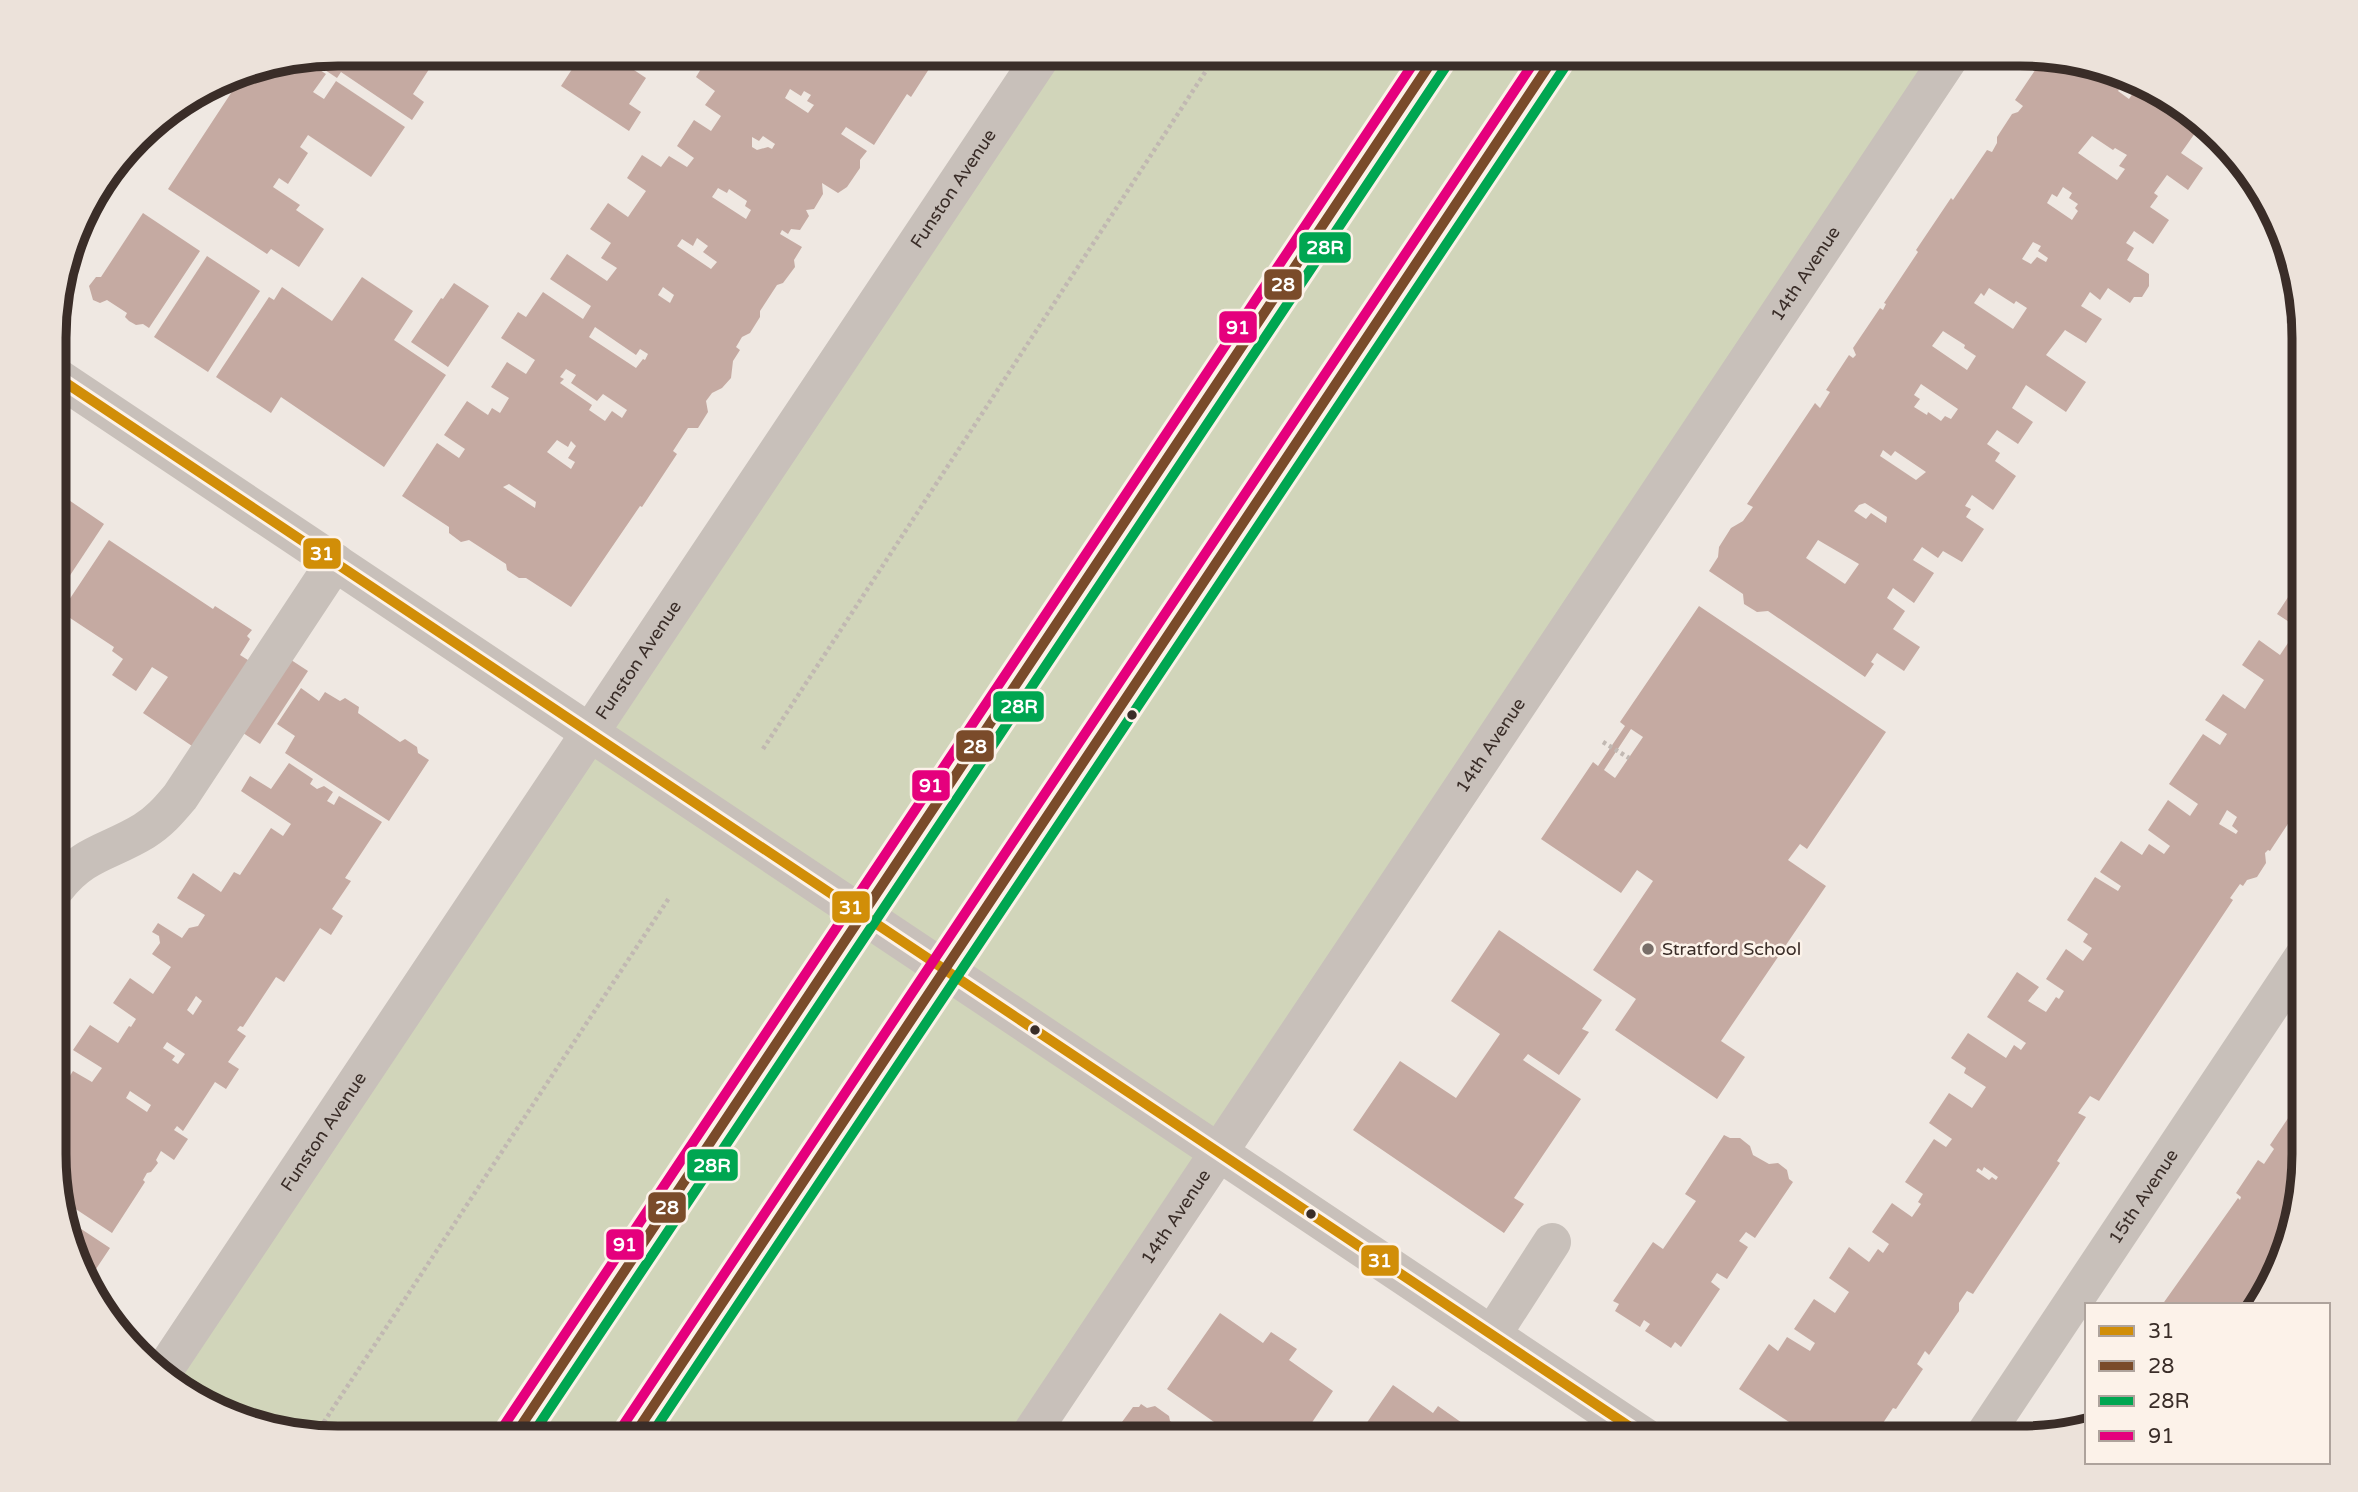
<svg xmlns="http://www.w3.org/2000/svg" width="2358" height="1492" font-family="'Varela Round',sans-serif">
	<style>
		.green { fill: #d1d5ba }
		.building { fill: #c5aaa2; fill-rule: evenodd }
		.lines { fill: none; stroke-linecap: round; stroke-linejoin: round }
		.path { stroke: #c1b8b2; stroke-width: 4.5; stroke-dasharray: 3.5 3.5; stroke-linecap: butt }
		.minor { stroke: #c8c0ba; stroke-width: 38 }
		.highway { stroke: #aea7a1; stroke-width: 38 }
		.bus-1-casing { stroke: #fcf2e9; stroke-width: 16 }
		.bus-2-casing { stroke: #fcf2e9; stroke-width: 16 }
		.bus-3-casing { stroke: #fcf2e9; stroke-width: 16 }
		.bus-4-casing { stroke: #fcf2e9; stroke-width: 16 }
		.bus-1 { stroke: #d18e08; stroke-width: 10 }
		.bus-2 { stroke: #7a4b2a; stroke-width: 10 }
		.bus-3 { stroke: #00a651; stroke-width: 10 }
		.bus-4 { stroke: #e5007d; stroke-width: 10 }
		.bus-dot { fill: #3a2d28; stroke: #fcf2e9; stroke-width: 2.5 }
		.poi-dot { fill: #796e69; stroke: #fcf2e9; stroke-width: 2.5 }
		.labels { text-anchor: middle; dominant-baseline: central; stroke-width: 5; stroke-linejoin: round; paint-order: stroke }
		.street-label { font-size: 18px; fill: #3a2d28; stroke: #fcf2e9 }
		.poi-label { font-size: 18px; fill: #3a2d28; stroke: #fcf2e9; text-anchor: start }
		.rim { fill: none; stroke: #3a2d28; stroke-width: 9 }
		.line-badge { stroke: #fcf2e9; stroke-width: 2.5 }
		.badge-label { font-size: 19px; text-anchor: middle; font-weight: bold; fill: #fff }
	</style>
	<rect width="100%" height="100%" fill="#efe8e2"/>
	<!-- green -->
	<polygon class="green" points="1044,54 1952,54 1028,1438 338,1438 247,1423 181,1390 164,1372"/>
	<!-- building -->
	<g class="building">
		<polygon points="338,54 426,54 435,60 413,94 424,102 412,120 341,72 337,78 310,60"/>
		<polygon points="582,54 626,54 622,62 646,78 629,104 641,112 629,131 561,86"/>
		<path d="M710 54 731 66 738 55 759 69 769 54H837L836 57 847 65 854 54H934L926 67 929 69 911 97 907 94 874 145 846 127 841 134 867 151 860 160V168L847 187 838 193 822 183 823 194 814 209 806 210 809 216 800 230 791 229 788 234 782 230 780 234 802 247 794 260 795 267 783 283 777 285 760 311V317L750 333 742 337 736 347 740 350 733 361 731 378 722 388 712 393 706 401 708 412 698 428H688L673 451 677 454 642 507 640 506 571 607 526 578H519L507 570 506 564 469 540 461 542 449 533V527L402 496 437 443 459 458 465 449 444 435 467 401 488 415 492 408 500 413 509 398 491 387 507 362 526 374 535 360 501 338 518 312 526 317 543 292 583 319 591 306 550 279 567 254 607 281 617 268 601 258 611 243 590 229 608 203 628 217 646 191 627 178 642 155 661 167 669 156 687 167 694 158 677 146 694 120 711 131 721 116 705 105 715 91 696 77ZM790 89 801 96 804 91 811 95 807 101 814 105 808 113 785 98ZM763 136 775 144 772 149 768 147 757 150 752 147V137L759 141ZM718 188 727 193 729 189 747 201 745 206 751 210 746 219 712 197ZM697 238 708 246 703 252 717 262 711 269 677 246 682 239 693 246ZM663 287 674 295 670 303 658 295ZM595 327 636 355 640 349 648 354 645 360 643 359 636 368 589 337ZM566 369 576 375 571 383 597 401 603 394 627 410 622 418 612 411 605 421 589 410 592 405 560 383 564 379 560 377ZM557 440 568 447 571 441 576 446 568 458 575 462 571 469 547 452ZM509 484 536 502 535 508 503 487Z"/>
		<path d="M2044 57 2094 64 2177 102 2200 126 2181 153 2203 168 2188 190 2167 175 2154 193 2158 196 2150 207 2169 220 2153 244 2134 231 2126 243 2134 248 2127 260 2149 274V286L2142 297H2134L2130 303 2108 288 2100 300 2090 292 2081 306 2102 319 2086 343 2065 330 2046 355 2086 382 2066 412 2026 385 2012 408 2033 422 2018 444 1997 430 1987 444 2000 453 1995 461 2016 476 1993 510 1972 495 1965 506 1971 509 1966 517 1984 529 1962 562 1943 551 1938 558 1922 547 1913 560 1934 573 1914 603 1893 588 1887 598 1905 611 1893 629 1920 647 1904 671 1877 653 1871 662 1874 664 1865 677 1768 611 1757 612 1744 604 1743 594 1709 571 1718 557 1719 547 1731 528 1743 521 1753 507 1747 504 1815 403 1820 408 1830 392 1826 390 1849 355 1853 358 1856 355 1853 348 1880 308 1883 310 1886 304 1884 303 1918 252 1916 250 1951 198 1953 200 1987 150 1992 152 1997 143V137L2012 114 2018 112 2023 106 2015 100ZM2124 82 2135 90 2129 99 2118 91ZM2092 136 2113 150 2115 148 2127 155 2119 166 2125 169 2117 180 2078 153ZM2063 187 2072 193 2069 198 2078 204 2075 208 2078 211 2072 220 2047 203 2052 194 2057 197ZM2033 242 2041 246 2038 251 2048 258 2046 262 2037 257 2031 264 2022 259ZM1989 288 2014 304 2016 301 2027 308 2013 329 1974 303 1981 293 1984 296ZM1943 331 1965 345 1964 348 1976 356 1967 370 1932 346ZM1921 384 1958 409 1951 419 1945 416 1941 421 1928 412 1927 415 1914 407 1920 399 1914 395ZM1883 450 1891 456 1895 451 1926 472 1916 480 1880 456ZM1865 503 1887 517 1886 523 1871 513 1866 519 1854 511 1859 505ZM1818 540 1859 564 1845 584 1806 558Z"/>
		<polygon points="306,61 326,74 313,92 324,99 336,81 405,127 371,177 308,135 300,147 308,153 288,184 279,178 273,187 300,205 296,210 324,229 299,267 271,249 267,254 168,189 235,87 225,81 227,77"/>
		<polygon points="143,213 200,251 149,328 143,324 136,325 129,321 125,317 127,313 107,300 100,303 93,300 89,286 96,277 101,277"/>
		<polygon points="207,256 260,291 208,372 154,337"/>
		<polygon points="362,277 413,311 394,340 446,375 384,467 281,397 271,413 216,377 269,297 274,300 282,287 332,321"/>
		<polygon points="454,283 489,306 448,367 411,342 441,298 443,299"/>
		<polygon points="57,492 104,524 57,595"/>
		<polygon points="109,540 213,609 215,606 252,630 247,636 250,639 240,655 251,662 195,748 143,713 168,677 152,667 136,691 112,675 123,659 112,651 114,647 61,612"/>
		<path d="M2294 588 2303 595V801L2270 851 2268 850 2265 853 2266 863 2257 877 2247 880 2243 886 2240 884 2230 898 2233 900 2099 1101 2090 1096 2078 1113 2086 1117 2057 1161 2060 1163 1973 1294 1967 1291 1959 1303V1311L1929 1355 1925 1351 1917 1364 1923 1369 1896 1409 1893 1408 1881 1426 1883 1437H1812L1739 1389 1769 1344 1778 1351 1787 1337 1810 1351 1815 1343 1794 1329 1814 1299 1835 1313 1849 1292 1829 1278 1849 1247 1869 1262 1878 1249 1883 1253 1889 1244 1872 1232 1892 1203 1912 1217 1921 1204 1918 1202 1923 1194 1905 1182 1934 1139 1946 1147 1952 1139 1929 1123 1949 1093 1972 1108 1986 1087 1964 1073 1966 1068 1951 1058 1968 1033 2006 1058 2014 1045 2021 1050 2026 1043 1987 1017 2017 972 2039 987 2028 1001 2046 1012 2056 997 2059 999 2064 991 2046 979 2066 949 2083 961 2092 948 2083 942 2088 934 2067 920 2095 877 2118 891 2121 886 2100 872 2121 841 2142 855 2149 844 2164 854 2170 846 2148 830 2168 800 2190 816 2198 804 2169 784 2203 734 2220 745 2227 734 2205 720 2223 694 2245 709 2264 680 2242 665 2259 640 2280 655 2298 628 2277 614ZM2227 810 2237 817 2232 826 2238 831 2236 834 2219 824ZM1984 1167 1998 1177 1996 1180 1992 1177 1989 1180 1976 1171 1978 1168 1982 1171Z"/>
		<path d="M1699 606 1886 732 1807 849 1800 844 1788 860 1826 886 1721 1041 1745 1057 1717 1099 1615 1030 1636 999 1593 970 1653 881 1637 870 1621 893 1541 839 1593 762 1598 766 1625 726 1620 722ZM1631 729 1643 737 1615 778 1604 770Z"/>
		<polygon points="282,654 308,671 260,744 234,727"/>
		<polygon points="301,688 319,701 325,692 340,701 345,698 359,707 358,713 400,742 405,739 417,747 418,753 429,760 389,821 285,753 295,736 277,724"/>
		<path d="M289 763 313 779 310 784 317 789 324 786 333 792 327 801 334 805 339 796 382 822 345 878 351 881 332 909 343 916 331 935 320 928 284 982 276 977 243 1027 240 1026 237 1030 246 1036 228 1062 239 1069 226 1089 215 1082 183 1131 177 1126 174 1130 188 1139 174 1160 161 1151 156 1160 158 1163 151 1172 147 1173 143 1180 145 1182 112 1233 59 1198 57 1190V1133L61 1126 57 1123V1096L73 1071 92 1082 102 1068 73 1050 90 1025 118 1043 129 1026 131 1027 136 1019 113 1003 130 978 153 994 171 967 152 954 160 943 159 936 152 932 158 923 182 938 189 928 198 926 205 915 177 898 193 873 221 892 234 872 240 875 271 828 283 836 291 824 241 791 250 776 271 789ZM196 996 202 1001 193 1015 187 1010ZM167 1042 185 1054 178 1064 172 1060 175 1056 163 1048ZM130 1091 151 1105 147 1112 126 1098Z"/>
		<polygon points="1499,930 1602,1000 1582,1029 1589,1032 1559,1075 1528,1054 1523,1060 1581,1099 1514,1198 1524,1204 1504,1233 1353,1130 1400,1061 1456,1098 1500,1034 1451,1001"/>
		<polygon points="2303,1096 2303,1172 2289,1245 2259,1305 2162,1305 2238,1198 2240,1200 2241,1197 2236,1193 2258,1160 2264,1164 2274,1149 2270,1145"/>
		<polygon points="1724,1135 1730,1138 1740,1138 1750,1146 1753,1155 1769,1164 1778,1163 1787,1170 1789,1179 1793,1182 1755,1238 1746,1232 1739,1241 1748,1247 1727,1279 1717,1273 1711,1282 1720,1289 1681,1347 1675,1342 1671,1348 1645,1331 1650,1324 1644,1320 1640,1327 1615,1311 1619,1304 1613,1301 1653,1242 1663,1249 1696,1201 1685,1194"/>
		<polygon points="66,1219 110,1248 88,1281 77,1249"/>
		<polygon points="1220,1313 1263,1343 1271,1332 1297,1349 1289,1360 1333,1391 1309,1427 1325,1437 1255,1437 1240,1427 1234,1436 1167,1389"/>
		<polygon points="1393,1385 1433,1413 1438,1406 1482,1437 1364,1437 1359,1434"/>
		<polygon points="1141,1404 1147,1408 1155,1406 1169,1416 1170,1421 1189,1434 1194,1433 1200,1437 1119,1437 1124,1429 1122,1422 1133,1407 1139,1407"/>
	</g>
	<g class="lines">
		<!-- path -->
		<g class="path">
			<polyline points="1603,742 1629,758"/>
			<polyline points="763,749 1217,54"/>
			<polyline points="316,1434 669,898"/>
		</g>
		<!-- minor -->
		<g class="minor">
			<polyline points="57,377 1645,1437"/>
			<path d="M57 887C83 853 110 852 144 831 159 822 169 810 180 797L335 562"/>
			<polyline points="1492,1335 1552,1242"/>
			<path id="s1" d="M163 1372 1043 54"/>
			<path id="s2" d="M1983 1437 2303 957"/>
			<path id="s3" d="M1028 1438 1952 54"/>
		</g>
		<!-- highway -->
		<g class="highway">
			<polyline points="513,1438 1437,54"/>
			<polyline points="632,1438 1556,54"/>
		</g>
		<!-- bus-1 casing -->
		<g class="bus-1-casing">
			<polyline id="bus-1" points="57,377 1645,1437"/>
		</g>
		<!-- bus-2 casing -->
		<g class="bus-2-casing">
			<g id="bus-2">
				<polyline points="513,1438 1437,54"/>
				<polyline points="632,1438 1556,54"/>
			</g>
		</g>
		<!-- bus-3 casing -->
		<g class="bus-3-casing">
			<g id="bus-3">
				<polyline points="530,1438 1449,62"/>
				<polyline points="649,1438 1568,62"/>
			</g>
		</g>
		<!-- bus-4 casing -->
		<g class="bus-4-casing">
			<g id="bus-4">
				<polyline points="501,1430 1420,54"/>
				<polyline points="620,1430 1539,54"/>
			</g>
		</g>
		<!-- bus-1 -->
		<use href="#bus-1" class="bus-1"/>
		<!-- bus-2 -->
		<use href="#bus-2" class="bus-2"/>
		<!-- bus-3 -->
		<use href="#bus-3" class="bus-3"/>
		<!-- bus-4 -->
		<use href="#bus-4" class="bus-4"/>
	</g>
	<!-- markers -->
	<g class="bus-dot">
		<circle cx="1132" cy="715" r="6"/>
		<circle cx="1035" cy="1030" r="6"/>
		<circle cx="1311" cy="1214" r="6"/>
	</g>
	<circle class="poi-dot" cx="1648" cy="949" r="7"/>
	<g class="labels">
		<!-- street labels -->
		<g class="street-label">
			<text stroke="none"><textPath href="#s1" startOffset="1423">Funston Avenue</textPath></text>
			<text stroke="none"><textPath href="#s3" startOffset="1400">14th Avenue</textPath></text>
			<text stroke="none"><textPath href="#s1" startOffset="856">Funston Avenue</textPath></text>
			<text stroke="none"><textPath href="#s3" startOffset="833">14th Avenue</textPath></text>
			<text stroke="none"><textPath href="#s1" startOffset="289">Funston Avenue</textPath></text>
			<text stroke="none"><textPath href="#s2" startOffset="289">15th Avenue</textPath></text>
			<text stroke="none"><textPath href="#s3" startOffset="266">14th Avenue</textPath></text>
		</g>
		<!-- poi labels -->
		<g class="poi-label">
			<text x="1662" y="949">Stratford School</text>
		</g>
	</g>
	<!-- crop -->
	<path d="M0 0H2358V1492H0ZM338 66H2020A272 272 0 0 1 2292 338V1154A272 272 0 0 1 2020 1426H338A272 272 0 0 1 66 1154V338A272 272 0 0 1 338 66Z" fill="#ece2da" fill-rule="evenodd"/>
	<path class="rim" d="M338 66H2020A272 272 0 0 1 2292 338V1154A272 272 0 0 1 2020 1426H338A272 272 0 0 1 66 1154V338A272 272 0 0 1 338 66Z"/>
	<g class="line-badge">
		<rect x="1298" y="231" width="54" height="33" rx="7" fill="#00a651"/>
		<rect x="1263" y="268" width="40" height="33" rx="7" fill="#7a4b2a"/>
		<rect x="1218" y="310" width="40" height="34" rx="7" fill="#e5007d"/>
		<rect x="302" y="537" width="40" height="33" rx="7" fill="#d18e08"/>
		<rect x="992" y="690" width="53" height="33" rx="7" fill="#00a651"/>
		<rect x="955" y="729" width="40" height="34" rx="7" fill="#7a4b2a"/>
		<rect x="911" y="769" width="40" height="33" rx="7" fill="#e5007d"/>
		<rect x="831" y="890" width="40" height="34" rx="7" fill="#d18e08"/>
		<rect x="686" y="1148" width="53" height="34" rx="7" fill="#00a651"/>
		<rect x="647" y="1191" width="40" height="33" rx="7" fill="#7a4b2a"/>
		<rect x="605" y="1228" width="40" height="33" rx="7" fill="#e5007d"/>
		<rect x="1360" y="1244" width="40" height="33" rx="7" fill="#d18e08"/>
	</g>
	<g class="badge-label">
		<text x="1325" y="254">28R</text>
		<text x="1283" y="291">28</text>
		<text x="1238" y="334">91</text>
		<text x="322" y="560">31</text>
		<text x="1019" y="713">28R</text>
		<text x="975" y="753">28</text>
		<text x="931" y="792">91</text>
		<text x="851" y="914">31</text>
		<text x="712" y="1172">28R</text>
		<text x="667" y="1214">28</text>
		<text x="625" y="1251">91</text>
		<text x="1380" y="1267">31</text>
	</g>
	<!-- legend -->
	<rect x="2085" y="1303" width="245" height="161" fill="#fcf2e9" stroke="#aea39c" stroke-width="2"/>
	<rect x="2099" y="1326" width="35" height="10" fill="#d18e08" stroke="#aea39c" stroke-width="2"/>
	<text x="2148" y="1338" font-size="21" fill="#3a2d28">31</text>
	<rect x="2099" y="1361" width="35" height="10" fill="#7a4b2a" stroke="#aea39c" stroke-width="2"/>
	<text x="2148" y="1373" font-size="21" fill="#3a2d28">28</text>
	<rect x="2099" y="1396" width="35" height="10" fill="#00a651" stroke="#aea39c" stroke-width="2"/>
	<text x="2148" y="1408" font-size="21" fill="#3a2d28">28R</text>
	<rect x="2099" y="1431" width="35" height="10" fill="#e5007d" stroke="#aea39c" stroke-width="2"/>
	<text x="2148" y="1443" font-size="21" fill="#3a2d28">91</text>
</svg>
